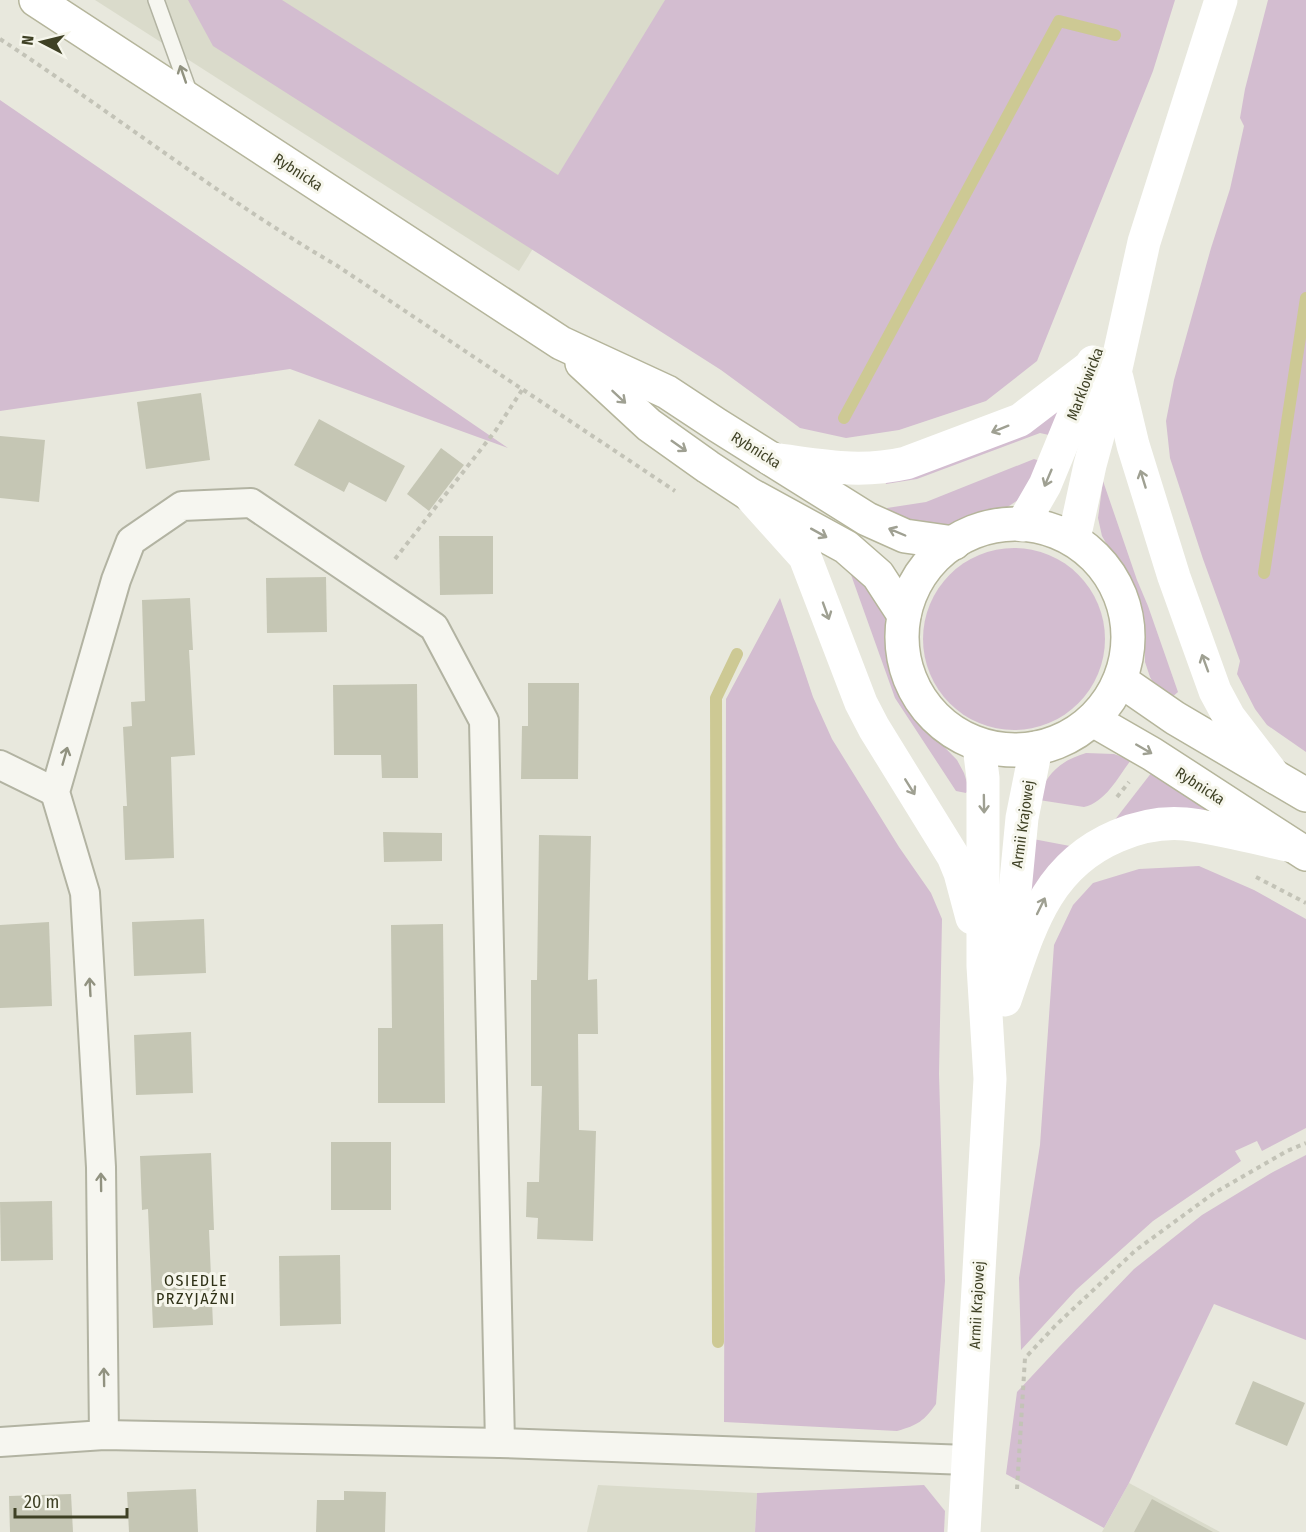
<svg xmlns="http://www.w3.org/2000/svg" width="1306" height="1532" font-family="'Fira Sans Condensed',sans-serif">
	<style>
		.built { fill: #dadbcb }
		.green { fill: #d3bdd0 }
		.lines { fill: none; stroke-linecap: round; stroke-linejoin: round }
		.stream { stroke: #cdc994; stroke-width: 12 }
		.building { fill: #c5c6b4 }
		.lane-casing { stroke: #b2b3a2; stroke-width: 18 }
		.street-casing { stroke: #b2b3a2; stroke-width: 32 }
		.primary-casing { stroke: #b5b59b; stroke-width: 36 }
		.path { stroke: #c3c3b7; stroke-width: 4; stroke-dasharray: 4.5 4.5; stroke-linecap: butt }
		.lane { stroke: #f6f6f0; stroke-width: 15 }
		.street { stroke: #f6f6f0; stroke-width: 28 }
		.secondary { stroke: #fff; stroke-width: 33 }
		.primary { stroke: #fff; stroke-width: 33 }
		.oneway { stroke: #919280 }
		.oneway2 { stroke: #9fa092 }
		.labels { text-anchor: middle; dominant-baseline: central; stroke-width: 6; stroke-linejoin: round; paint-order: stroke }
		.street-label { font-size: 15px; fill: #3f4125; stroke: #f6f6ec }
		.neighbourhood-label { font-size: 16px; letter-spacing: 1.5px; fill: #2f3117; stroke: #f6f6ec }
	</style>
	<rect width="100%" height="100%" fill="#e8e8dd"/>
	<!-- built -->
	<g class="built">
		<polygon points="95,0 688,0 519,271"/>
		<polygon points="1129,1483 1220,1532 1102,1532"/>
		<polygon points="598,1485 757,1493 755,1532 587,1532"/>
	</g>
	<!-- green -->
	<g class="green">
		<polygon points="188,0 282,0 558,175 665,0 1175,0 1153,71 1037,361 986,401 899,430 846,438 800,428 721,370 213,46"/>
		<polygon points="1268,0 1306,0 1306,752 1267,725 1255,709 1237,674 1240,661 1203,559 1170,458 1166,421 1174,380 1211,248 1230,189 1244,126 1240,118 1245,89"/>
		<polygon points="0,100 508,448 290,369 0,411"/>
		<polygon points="1059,406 1058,437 1040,433 917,479 886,484 885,480"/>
		<polygon points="1034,459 1044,462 1018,500 1003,510 952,525 934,527 920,526 888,513 887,508 926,502"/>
		<polygon points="1103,481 1137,580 1148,606 1178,692 1171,698 1158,692 1150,677 1145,662 1145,622 1127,576 1110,550 1102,536 1098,518"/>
		<circle cx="1014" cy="639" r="91"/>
		<polygon points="853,566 884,609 889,656 901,694 916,718 957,760 964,773 969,789 966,793 956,791 895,698 850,572"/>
		<path d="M780 598 813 697 832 739 899 847 931 893 942 919 939 1074 945 1281 936 1404C924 1421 918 1425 897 1431L724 1422 726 699Z"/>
		<path d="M1086 753 1114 754 1131 760C1118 777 1106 802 1084 807L1039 800C1044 774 1062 760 1086 753Z"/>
		<polygon points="1152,772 1207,806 1204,812 1114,821"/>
		<polygon points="1033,839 1070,846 1051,865 1024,904"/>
		<polygon points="1199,866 1254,890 1306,919 1306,1128 1262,1151 1257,1141 1235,1151 1241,1161 1153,1221 1076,1290 1021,1350 1019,1278 1040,1145 1054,945 1073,905 1093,883 1139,869"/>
		<polygon points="1306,1155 1306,1340 1214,1304 1129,1483 1104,1528 1006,1474 1017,1392 1059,1347 1134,1269 1202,1215 1273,1172"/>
		<polygon points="924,1485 945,1511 944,1532 755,1532 757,1493"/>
	</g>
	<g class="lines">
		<!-- stream -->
		<g class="stream">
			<polyline points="844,418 1059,21 1115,35"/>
			<polyline points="1264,573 1306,298"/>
			<polyline points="718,1342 716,698 737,654"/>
		</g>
	</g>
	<!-- building -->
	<g class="building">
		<polygon points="201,393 210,460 146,469 137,402"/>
		<polygon points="319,419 405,466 386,502 349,482 344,492 294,465"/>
		<polygon points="0,436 45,440 39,502 0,498"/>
		<polygon points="441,448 464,465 429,511 407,494"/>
		<polygon points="439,536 493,536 493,594 440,595"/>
		<polygon points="326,577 327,632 267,633 266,578"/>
		<polygon points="190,598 193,650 189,650 195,755 171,757 174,858 125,860 123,806 127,806 123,727 132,726 131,702 145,701 142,600"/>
		<polygon points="528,683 579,683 578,779 521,779 522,726 528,726"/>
		<polygon points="417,684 418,778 382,778 381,755 334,755 333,685"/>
		<polygon points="383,832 442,833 442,861 384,862"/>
		<polygon points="539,835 591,836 588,980 597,979 598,1034 578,1034 579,1130 596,1131 593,1241 537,1239 538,1218 526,1217 527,1182 539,1182 542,1086 531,1086 531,980 537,980"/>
		<polygon points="204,919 206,973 134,976 132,922"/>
		<polygon points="49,922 52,1006 0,1008 0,925"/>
		<polygon points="443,924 445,1103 378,1103 378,1028 392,1028 391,925"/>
		<polygon points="191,1032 193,1093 136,1095 134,1035"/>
		<rect x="331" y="1142" width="60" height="68"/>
		<polygon points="211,1153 214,1230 209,1230 213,1325 153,1328 148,1209 142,1210 140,1156"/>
		<polygon points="52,1201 53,1260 1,1261 0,1202"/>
		<polygon points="340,1255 341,1324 280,1326 279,1256"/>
		<polygon points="1253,1381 1305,1403 1287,1446 1235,1424"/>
		<polygon points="196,1489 198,1532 129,1532 127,1492"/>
		<polygon points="344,1491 386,1492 385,1532 316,1532 317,1500 344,1500"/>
		<polygon points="71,1494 73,1532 10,1532 9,1496"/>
		<polygon points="1152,1499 1213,1532 1134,1532"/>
	</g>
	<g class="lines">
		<!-- lane casing -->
		<g class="lane-casing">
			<polyline id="lane" points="156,0 191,97"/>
		</g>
		<!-- street casing -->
		<g class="street-casing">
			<g id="street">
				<polyline points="0,765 55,792"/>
				<polyline points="104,1435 101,1167 85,893 55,792 116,580 131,541 182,506 251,503 434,627 484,721 500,1443"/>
				<polyline points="0,1442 104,1435 500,1443 968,1460"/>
			</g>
		</g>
		<!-- primary casing -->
		<g class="primary-casing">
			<g id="primary">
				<polyline points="36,0 561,343 667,392 717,425 867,519 905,536 954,543"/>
				<polyline points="582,363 649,425 708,467 749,494 846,547 878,575 904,615"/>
				<circle cx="1015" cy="637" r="113"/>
				<polyline points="1120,680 1175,718 1306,795"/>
				<polyline points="1093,720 1152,754 1306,854"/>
			</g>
		</g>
		<!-- path -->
		<g class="path">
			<path d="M0 39C113 113 219 197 336 265L675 491"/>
			<polyline points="395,559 496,430 522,390"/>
			<polyline points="1117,797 1129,782"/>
			<polyline points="1256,877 1306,903"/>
			<polyline points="1017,1489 1025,1358 1056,1325 1136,1250 1214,1193 1287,1151 1306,1143"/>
		</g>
		<!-- lane -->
		<use href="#lane" class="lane"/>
		<!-- street -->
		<use href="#street" class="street"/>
		<!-- secondary -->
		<g class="secondary">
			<polyline points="1117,378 1133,445 1174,577 1215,691 1229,717 1275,777"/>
			<path d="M771 459C820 465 857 474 906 463L1020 420 1092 365"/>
			<polyline points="752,498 805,557 861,703 874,728 953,856 960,873 972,918"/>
			<polyline points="1022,525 1045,485 1080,400 1093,362"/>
			<polyline points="1074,539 1090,465 1115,373 1144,242 1221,0"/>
			<polyline points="1009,954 1022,818 1036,748"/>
			<path d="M1005 1000C1029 931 1044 867 1117 836 1138 827 1162 822 1185 824 1221 828 1257 839 1293 846"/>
			<polyline points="964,1532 990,1079 983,966 983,778 979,746"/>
		</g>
		<!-- primary -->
		<use href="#primary" class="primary"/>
	</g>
	<!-- one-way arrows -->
	<defs><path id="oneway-shaft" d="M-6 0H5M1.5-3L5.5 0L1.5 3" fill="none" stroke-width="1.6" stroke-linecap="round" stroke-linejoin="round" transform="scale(1.5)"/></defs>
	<g class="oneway">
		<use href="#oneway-shaft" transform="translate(183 74) rotate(-109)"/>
		<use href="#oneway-shaft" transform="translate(65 756) rotate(-74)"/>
		<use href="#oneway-shaft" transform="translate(90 987) rotate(-93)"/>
		<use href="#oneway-shaft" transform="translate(101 1182) rotate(-91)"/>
		<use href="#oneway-shaft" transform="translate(104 1377) rotate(-91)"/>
	</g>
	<g class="oneway2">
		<use href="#oneway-shaft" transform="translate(619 397) rotate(43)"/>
		<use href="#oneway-shaft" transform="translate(1000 429) rotate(158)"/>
		<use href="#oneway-shaft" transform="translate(679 446) rotate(35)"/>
		<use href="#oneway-shaft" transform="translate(1048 478) rotate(113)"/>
		<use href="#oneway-shaft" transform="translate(1143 479) rotate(-107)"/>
		<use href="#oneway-shaft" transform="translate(897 532) rotate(-157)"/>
		<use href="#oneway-shaft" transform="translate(819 533) rotate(29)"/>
		<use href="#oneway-shaft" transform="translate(826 611) rotate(70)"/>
		<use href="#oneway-shaft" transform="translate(1205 663) rotate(-110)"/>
		<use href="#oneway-shaft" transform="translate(1144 749) rotate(30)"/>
		<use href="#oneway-shaft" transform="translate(910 787) rotate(58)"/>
		<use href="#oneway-shaft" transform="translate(984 804) rotate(89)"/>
		<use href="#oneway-shaft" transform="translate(1041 906) rotate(-64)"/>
	</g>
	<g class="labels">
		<!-- street labels -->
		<g class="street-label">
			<text transform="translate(298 172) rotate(33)">Rybnicka</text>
			<text transform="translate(1085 384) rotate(-69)">Marklowicka</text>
			<text transform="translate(756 450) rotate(32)">Rybnicka</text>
			<text transform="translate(1200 786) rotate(33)">Rybnicka</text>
			<text transform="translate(1023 824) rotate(-82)">Armii Krajowej</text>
			<text transform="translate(977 1305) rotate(-87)">Armii Krajowej</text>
		</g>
		<!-- neighbourhood labels -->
		<g class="neighbourhood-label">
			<text x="196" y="1280">OSIEDLE<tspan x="196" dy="18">PRZYJAŹNI</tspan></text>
		</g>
	</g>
	<!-- north arrow -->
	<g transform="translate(42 42) rotate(277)" stroke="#f6f6ec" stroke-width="4.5" paint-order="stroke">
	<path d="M0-4.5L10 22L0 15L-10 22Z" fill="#3f4125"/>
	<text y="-9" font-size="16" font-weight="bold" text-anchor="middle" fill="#3f4125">N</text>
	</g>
	<!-- scale -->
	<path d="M15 1508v9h112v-9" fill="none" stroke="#3f4125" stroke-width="3"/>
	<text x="24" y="1508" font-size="18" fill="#3f4125" stroke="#f6f6ec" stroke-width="4.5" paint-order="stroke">20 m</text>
</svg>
